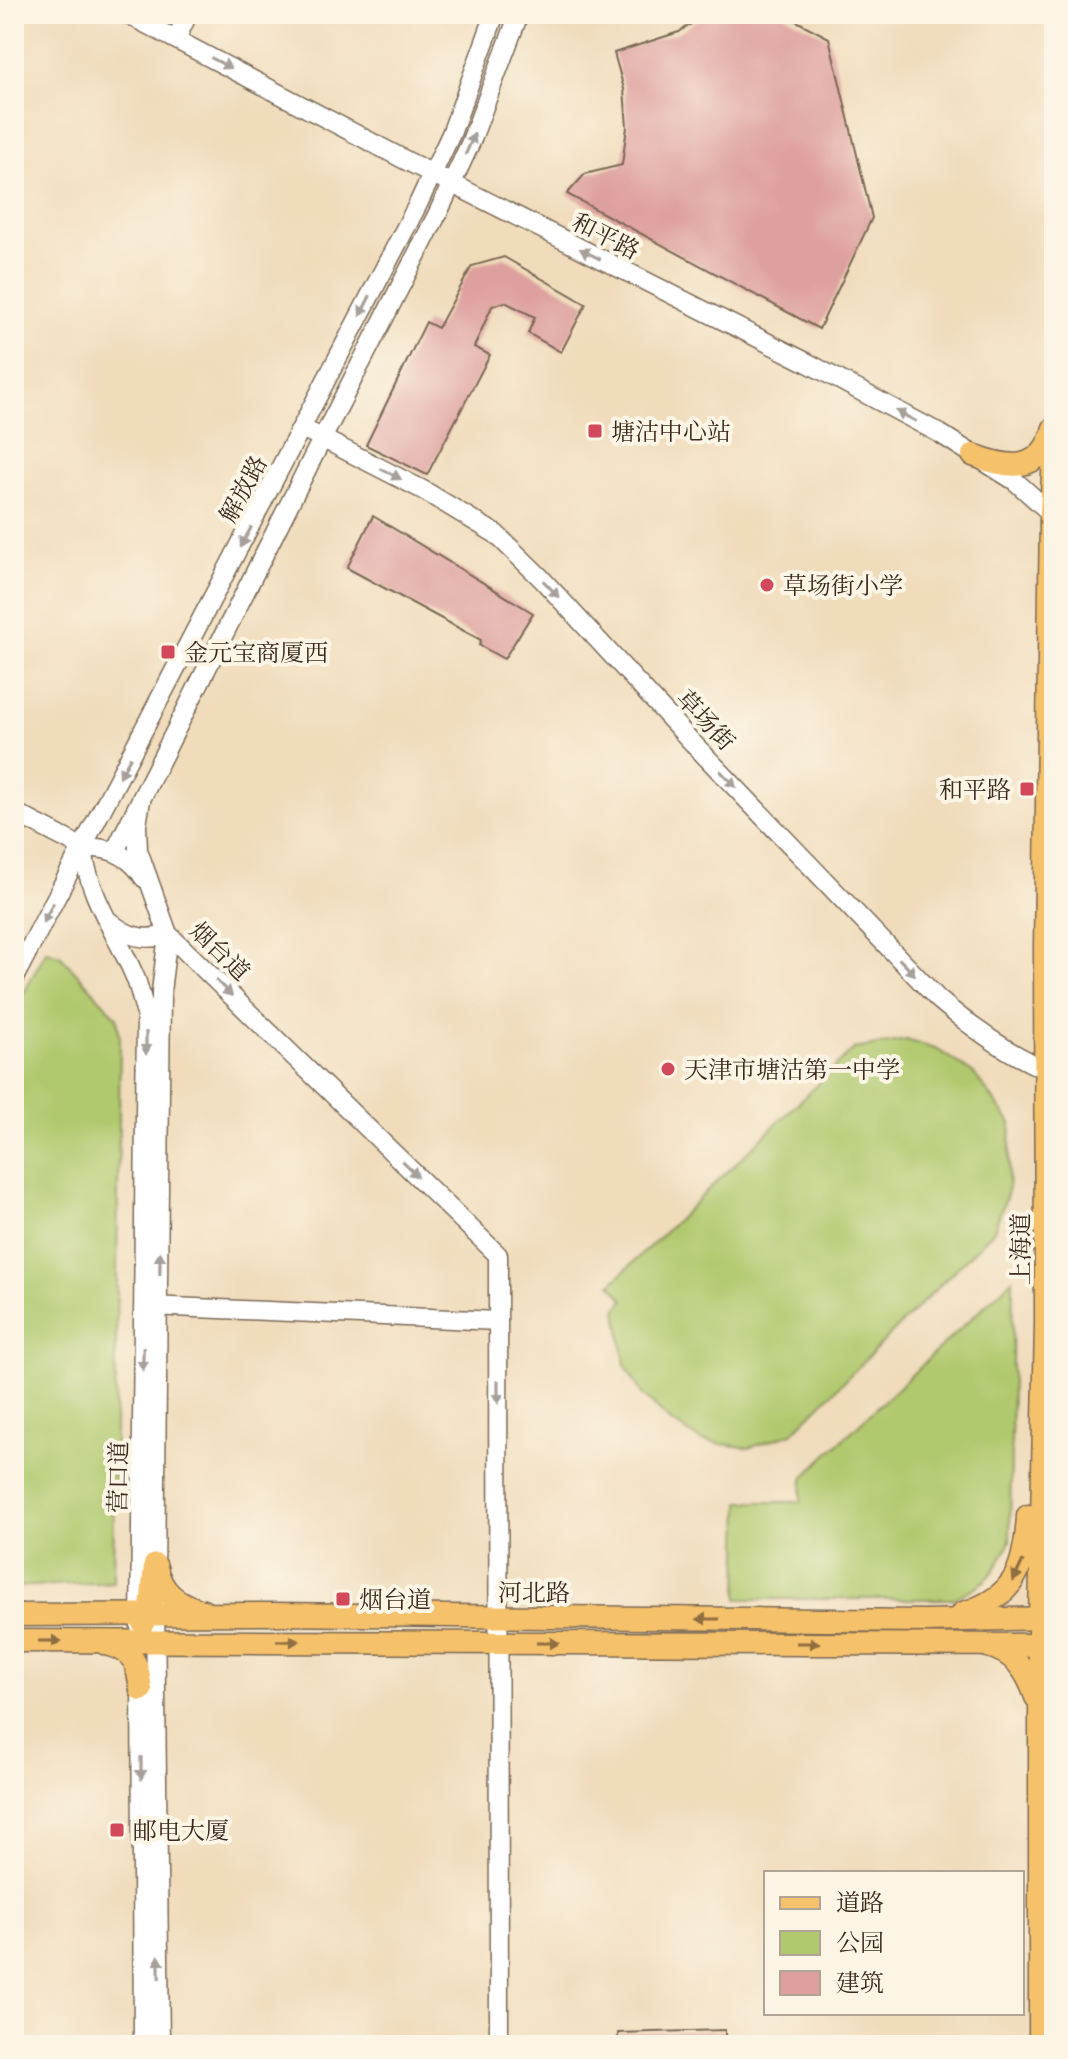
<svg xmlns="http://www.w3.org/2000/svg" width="1068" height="2059" font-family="'Libre Caslon Text','Noto Serif SC',serif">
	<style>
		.green { fill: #b1c96e; stroke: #767a46; stroke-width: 2 }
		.building { fill: #dea09e }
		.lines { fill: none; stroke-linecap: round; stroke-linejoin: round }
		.minor-casing { stroke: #7a6855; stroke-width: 21 }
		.major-casing { stroke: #7a6855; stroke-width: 25 }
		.minor { stroke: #fff; stroke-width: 18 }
		.major { stroke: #f5c16b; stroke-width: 22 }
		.oneway { fill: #a79f9a }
		.oneway2 { fill: #8f6e41 }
		.poi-dot { fill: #d1495b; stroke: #fcf5e5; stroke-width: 3 }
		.labels { text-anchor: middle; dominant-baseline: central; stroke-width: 8; stroke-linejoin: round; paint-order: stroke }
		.street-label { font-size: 24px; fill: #3b2a1e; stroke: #fcf5e5 }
		.poi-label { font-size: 24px; fill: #3b2a1e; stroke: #fcf5e5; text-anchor: start }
	</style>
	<rect width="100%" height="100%" fill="#fcf5e5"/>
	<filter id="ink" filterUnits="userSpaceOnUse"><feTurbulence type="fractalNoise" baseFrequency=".0125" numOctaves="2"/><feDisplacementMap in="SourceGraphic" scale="16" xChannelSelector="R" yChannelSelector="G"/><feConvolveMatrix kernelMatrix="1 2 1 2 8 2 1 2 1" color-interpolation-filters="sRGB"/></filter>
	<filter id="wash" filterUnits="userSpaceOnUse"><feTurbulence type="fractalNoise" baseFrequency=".006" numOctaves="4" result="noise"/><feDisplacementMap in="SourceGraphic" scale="32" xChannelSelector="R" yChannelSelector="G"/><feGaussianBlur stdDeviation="1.8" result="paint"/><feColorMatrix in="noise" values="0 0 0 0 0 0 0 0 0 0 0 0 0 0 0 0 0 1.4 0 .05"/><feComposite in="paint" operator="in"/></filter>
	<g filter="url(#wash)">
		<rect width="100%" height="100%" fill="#f0dcbb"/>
		<!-- green -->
		<g class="green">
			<polygon points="46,951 60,955 117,1017 120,1039 113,1582 14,1587 14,1011"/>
			<polygon points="907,1040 938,1050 974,1074 1011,1123 1008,1192 993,1232 792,1433 749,1448 702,1441 671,1422 642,1394 625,1365 617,1310 624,1300 611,1284 854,1049"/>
			<path d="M1013 1279 1010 1541C994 1576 988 1583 952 1599H738L740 1502H801L803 1479 819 1462Z"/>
		</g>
		<g id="blocks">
			<!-- building -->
			<g class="building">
				<polygon points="706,14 783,14 829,38 872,218 819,329 567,194 585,174 622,165 627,127 624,89 614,53 679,32"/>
				<polygon points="504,257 586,304 561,352 528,333 535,317 505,302 492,306 474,347 490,355 427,475 366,445 426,322 438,328 472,266"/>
				<polygon points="373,516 533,613 504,659 479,645 481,640 347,568"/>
				<polygon points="725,2030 725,2045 618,2045 618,2033"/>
			</g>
		</g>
	</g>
	<g filter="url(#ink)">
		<use href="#blocks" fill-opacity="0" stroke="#7a6855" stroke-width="2"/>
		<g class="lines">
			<!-- minor casing -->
			<g class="minor-casing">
				<g id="minor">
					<polyline points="127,14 407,161 806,362 939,433 1015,481 1054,516"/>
					<polyline points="176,39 188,14"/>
					<path d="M302 428 423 490 496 534 541 578 689 739 938 999C972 1028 1012 1057 1054 1073"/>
					<polyline points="141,800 137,825 138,850 168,934 498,1255 499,2045"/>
					<polyline points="14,812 83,848"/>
					<path d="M83 848C88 896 117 934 135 977 140 989 142 1002 146 1014L140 1628"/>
					<path d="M83 848C109 846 130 855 144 878"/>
					<polyline points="115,851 322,439 438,213 470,144 519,14"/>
					<path d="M109 921C127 937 145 942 168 934"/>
					<polyline points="14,978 418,204 451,134 495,14"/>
					<polyline points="150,1306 498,1321"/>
					<polyline points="155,1578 161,992 168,934"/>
					<polyline points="155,1604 160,2045"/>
					<polyline points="141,1678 143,2045"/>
				</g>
			</g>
			<!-- major casing -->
			<g class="major-casing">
				<g id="major">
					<path d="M973 455C1009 469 1041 474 1054 428"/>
					<path d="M156 1567C161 1593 178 1604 203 1611"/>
					<path d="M963 1613C1016 1597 1025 1568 1028 1516"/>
					<polyline points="14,1615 273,1614 926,1621 1053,1618"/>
					<polyline points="143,1623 151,1609 155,1565"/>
					<polyline points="14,1641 1053,1645"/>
					<path d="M106 1644C135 1651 137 1662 141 1690"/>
					<path d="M988 1646C1015 1653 1027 1671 1036 1697"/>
					<polyline points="1040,2045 1040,1618 1046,1323 1045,947 1051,513 1054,453"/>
				</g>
			</g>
			<!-- minor -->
			<use href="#minor" class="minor"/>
			<!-- major -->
			<use href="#major" class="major"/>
		</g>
		<!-- one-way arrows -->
		<defs><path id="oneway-solid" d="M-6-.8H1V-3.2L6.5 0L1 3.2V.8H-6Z" transform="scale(2)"/></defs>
		<g class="oneway">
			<use href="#oneway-solid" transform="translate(221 63) rotate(28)"/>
			<use href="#oneway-solid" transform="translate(470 144) rotate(-67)"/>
			<use href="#oneway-solid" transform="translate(590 254) rotate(-153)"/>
			<use href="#oneway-solid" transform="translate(365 306) rotate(117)"/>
			<use href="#oneway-solid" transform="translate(906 416) rotate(-152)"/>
			<use href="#oneway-solid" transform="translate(391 474) rotate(27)"/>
			<use href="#oneway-solid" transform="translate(246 537) rotate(118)"/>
			<use href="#oneway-solid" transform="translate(551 589) rotate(47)"/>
			<use href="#oneway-solid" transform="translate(125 767) rotate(118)"/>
			<use href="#oneway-solid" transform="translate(728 779) rotate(46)"/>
			<use href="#oneway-solid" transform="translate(48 913) rotate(118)"/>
			<use href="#oneway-solid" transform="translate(907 967) rotate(46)"/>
			<use href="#oneway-solid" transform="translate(224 988) rotate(44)"/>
			<use href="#oneway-solid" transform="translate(146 1043) rotate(90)"/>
			<use href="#oneway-solid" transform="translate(410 1169) rotate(44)"/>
			<use href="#oneway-solid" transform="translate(160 1263) rotate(-89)"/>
			<use href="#oneway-solid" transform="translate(143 1359) rotate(91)"/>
			<use href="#oneway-solid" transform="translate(498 1392) rotate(90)"/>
			<use href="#oneway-solid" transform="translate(141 1768) rotate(90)"/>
			<use href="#oneway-solid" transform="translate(159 1967) rotate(-91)"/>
		</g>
		<g class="oneway2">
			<use href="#oneway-solid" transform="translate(1018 1571) rotate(115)"/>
			<use href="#oneway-solid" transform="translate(708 1619) rotate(-180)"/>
			<use href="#oneway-solid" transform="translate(50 1641)"/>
			<use href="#oneway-solid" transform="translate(288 1641) rotate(1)"/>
			<use href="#oneway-solid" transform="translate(548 1643)"/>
			<use href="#oneway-solid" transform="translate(808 1643)"/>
		</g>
	</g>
	<!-- markers -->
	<g class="poi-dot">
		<rect x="587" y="423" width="16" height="16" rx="4"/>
		<circle cx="767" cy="585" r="8"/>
		<rect x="160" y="644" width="16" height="16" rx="4"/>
		<rect x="1019" y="781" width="16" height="16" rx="4"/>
		<circle cx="668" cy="1069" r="8"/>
		<rect x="335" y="1591" width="16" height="16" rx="4"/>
		<rect x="109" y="1822" width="16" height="16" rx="4"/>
	</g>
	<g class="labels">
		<!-- street labels -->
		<g class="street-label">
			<text transform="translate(606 236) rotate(27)">和平路</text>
			<text transform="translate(243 489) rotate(-62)">解放路</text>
			<text transform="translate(706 720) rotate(47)">草场街</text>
			<text transform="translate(220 951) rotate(44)">烟台道</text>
			<text transform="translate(1020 1249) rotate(-90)">上海道</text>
			<text transform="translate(118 1477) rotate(-89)">营口道</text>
			<text x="534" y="1592">河北路</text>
		</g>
		<!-- poi labels -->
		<g class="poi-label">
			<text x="611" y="431">塘沽中心站</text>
			<text x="783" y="585">草场街小学</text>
			<text x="184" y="652">金元宝商厦西</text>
			<text x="1011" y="789" text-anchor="end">和平路</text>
			<text x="684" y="1069">天津市塘沽第一中学</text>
			<text x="359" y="1599">烟台道</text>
			<text x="133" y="1830">邮电大厦</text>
		</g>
	</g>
	<!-- margin -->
	<rect width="1068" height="2059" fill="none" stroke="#fcf5e5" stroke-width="48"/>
	<!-- legend -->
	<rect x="764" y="1871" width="260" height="144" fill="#fcf5e5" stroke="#afa495" stroke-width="2"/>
	<rect x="780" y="1897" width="40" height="12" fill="#f5c16b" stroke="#afa495" stroke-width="2"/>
	<text x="836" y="1911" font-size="24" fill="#3b2a1e">道路</text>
	<rect x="780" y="1931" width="40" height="24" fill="#b1c96e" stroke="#afa495" stroke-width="2"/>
	<text x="836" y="1951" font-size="24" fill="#3b2a1e">公园</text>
	<rect x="780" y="1971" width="40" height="24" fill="#dea09e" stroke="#afa495" stroke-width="2"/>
	<text x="836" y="1991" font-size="24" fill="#3b2a1e">建筑</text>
</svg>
